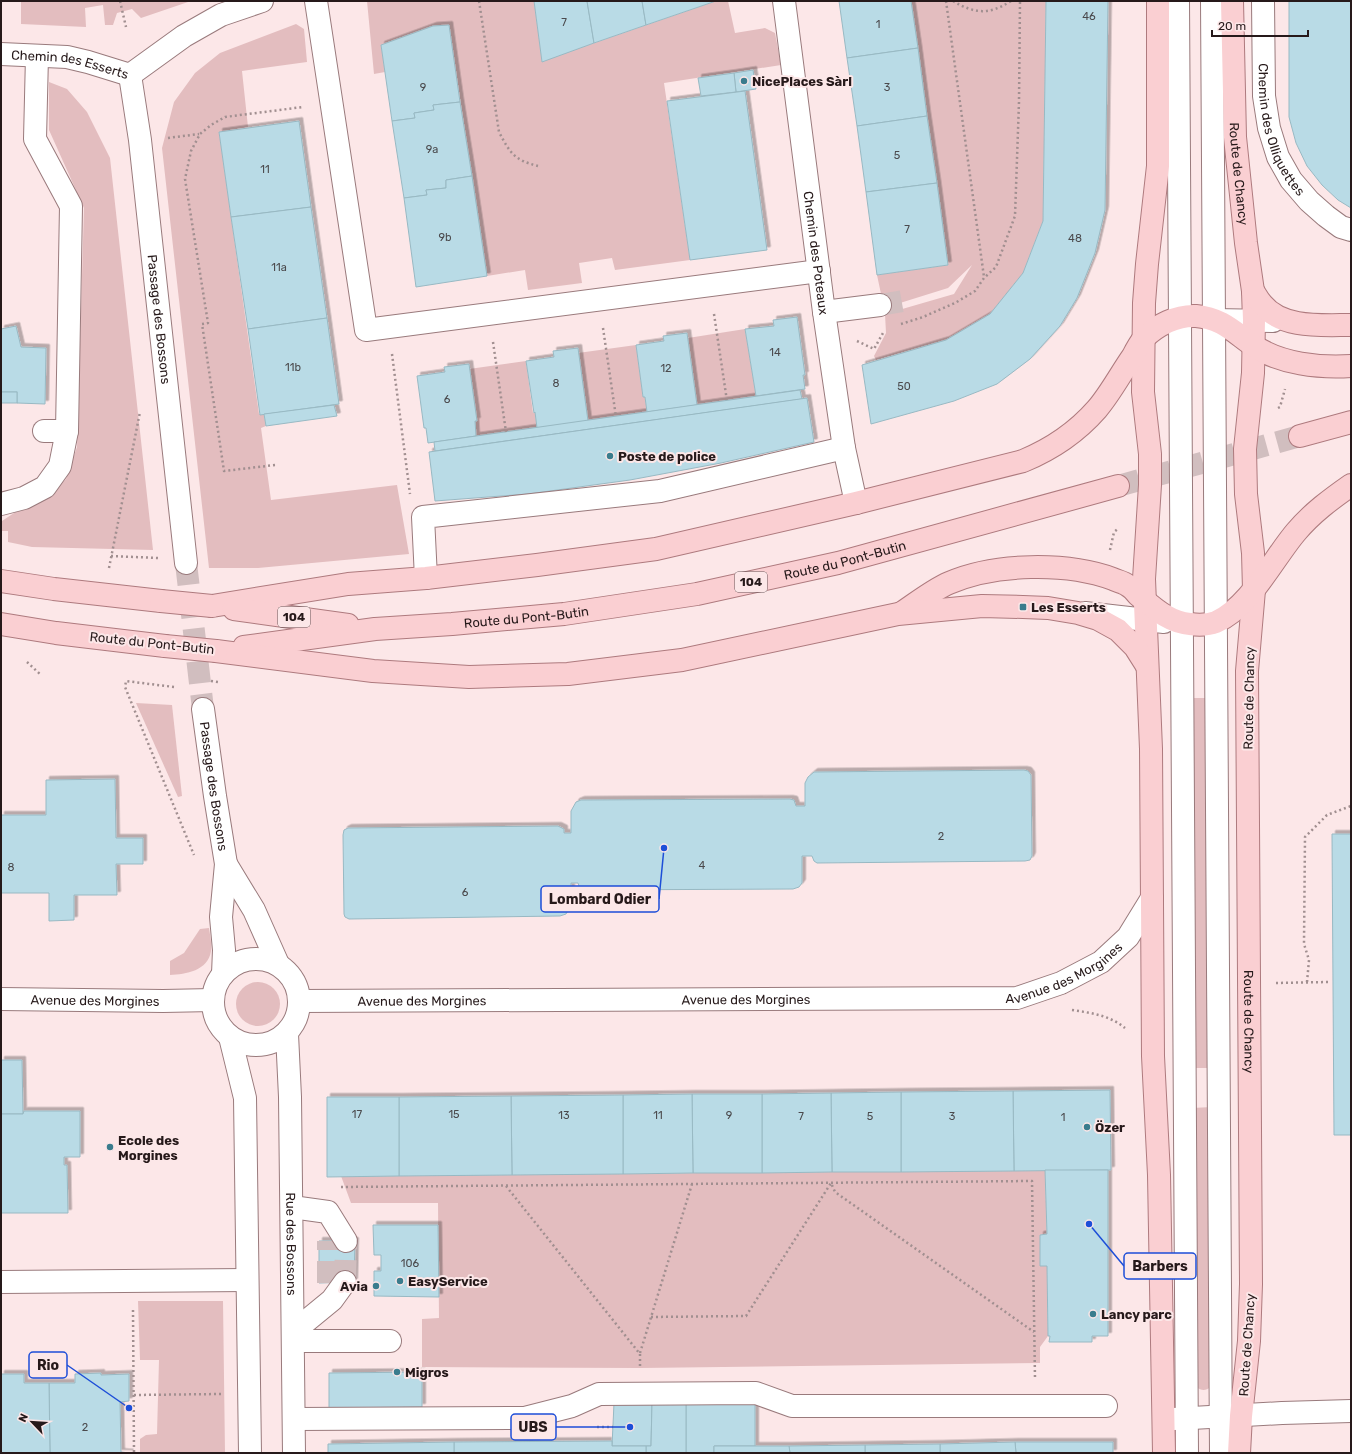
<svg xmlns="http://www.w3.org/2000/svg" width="1352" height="1454" font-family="Rubik,sans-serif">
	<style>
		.green { fill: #e3bdbf }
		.building { fill: #b9dbe6; stroke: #98b9c3; filter: url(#shadow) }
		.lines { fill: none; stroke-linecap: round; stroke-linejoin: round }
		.minor-tunnel { stroke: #d1bebf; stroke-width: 22; stroke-dasharray: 22 11; stroke-linecap: butt }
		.major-tunnel { stroke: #d1bebf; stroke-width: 22; stroke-dasharray: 22 11; stroke-linecap: butt }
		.minor-casing { stroke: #997a7c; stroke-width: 24 }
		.major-casing { stroke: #ae7a7e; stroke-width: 24 }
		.path { stroke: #a18f90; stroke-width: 2.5; stroke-dasharray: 2 3; stroke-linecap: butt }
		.minor { stroke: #fff; stroke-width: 22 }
		.major { stroke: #facfd2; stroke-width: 22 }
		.major-bridge-casing { stroke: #ae7a7e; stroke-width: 24; stroke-linecap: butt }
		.path-bridge { stroke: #a18f90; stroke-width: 2.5; stroke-dasharray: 2 3; stroke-linecap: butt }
		.major-bridge { stroke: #facfd2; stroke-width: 22 }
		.poi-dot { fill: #3a7c8d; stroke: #fce7e8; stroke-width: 1.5 }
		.labels { text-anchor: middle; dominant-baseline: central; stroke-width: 4; stroke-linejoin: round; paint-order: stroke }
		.number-label { font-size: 11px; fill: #4b4a4d }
		.shield { fill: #fce7e8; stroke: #665758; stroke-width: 1 }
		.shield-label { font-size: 12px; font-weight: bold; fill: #26191a }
		.street-label { font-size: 13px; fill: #26191a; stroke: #fce7e8 }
		.poi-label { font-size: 13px; font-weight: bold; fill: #26191a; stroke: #fce7e8; text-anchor: start }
		.leader { fill: none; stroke: #1d4ed8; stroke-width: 1.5 }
		.callout-dot { fill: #1d4ed8; stroke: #fce7e8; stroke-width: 1.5 }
		.callout { fill: #fce7e8; stroke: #1d4ed8; stroke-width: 1.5 }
		.callout-label { font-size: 14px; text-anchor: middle; font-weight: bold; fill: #26191a }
	</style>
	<defs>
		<filter id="shadow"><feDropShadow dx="3.5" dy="-3.5" stdDeviation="0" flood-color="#0004"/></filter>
	</defs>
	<rect width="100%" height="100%" fill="#fce7e8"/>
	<!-- green -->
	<g class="green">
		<polygon points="8,1 191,1 141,18 132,9 117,13 113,25 105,25 103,5 85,8 86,27 21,24 21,2"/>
		<polygon points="367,1 534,1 542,61 716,1 728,1 735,33 765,28 775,33 781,65 664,83 690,260 615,270 612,258 579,263 582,283 528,290 525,270 487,276 449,25 433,26 381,45 385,72 374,74"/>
		<polygon points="911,1 1046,1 1043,221 1023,273 990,314 946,340 876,360 874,356 886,333 885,314 954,294 972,265 948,288 884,308 877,275 948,265"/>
		<polygon points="296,24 304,29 307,62 242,71 248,127 219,132 259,414 264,414 266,426 261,428 271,500 397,485 409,554 258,568 209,568 162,148 174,102 195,73 220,53"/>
		<polygon points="49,82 67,89 87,112 110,158 153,550 32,547 8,542 8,531 1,531 2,521 20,509 49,496 66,479 77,447 84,208 49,130"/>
		<polygon points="745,329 756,396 697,405 688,338"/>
		<polygon points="636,345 643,397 645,397 647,412 588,421 578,353"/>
		<polygon points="526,361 533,413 535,412 537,428 476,436 475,421 477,421 469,369"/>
		<polygon points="1189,698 1209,698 1211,1068 1191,1068"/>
		<polygon points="136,703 172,705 182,796 178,797"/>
		<path d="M209 928C210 935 212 944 211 951 208 971 186 974 170 975V961L184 953 200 929Z"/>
		<circle cx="258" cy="1004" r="22"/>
		<path d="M1212 1107 1211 1387C1205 1391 1202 1391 1196 1387L1192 1108Z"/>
		<polygon points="1045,1170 1047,1234 1040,1235 1040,1266 1047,1266 1048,1336 1040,1347 1040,1363 640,1368 422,1367 422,1319 439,1318 438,1203 351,1203 341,1176"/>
		<polygon points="138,1301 223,1301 225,1453 140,1453 140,1439 146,1435 157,1434 159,1360 140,1360"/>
	</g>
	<!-- building -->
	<g class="building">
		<polygon points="534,1 587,1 594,43 542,62"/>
		<polygon points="587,1 642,1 646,25 594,43"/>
		<polygon points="642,1 716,1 646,25"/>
		<polygon points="839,1 911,1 918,48 847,58"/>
		<polygon points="1046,1 1108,1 1105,210 1095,253 1077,298 1060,326 1030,359 997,384 954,401 871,424 862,365 946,340 990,314 1023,273 1043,221"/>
		<polygon points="1289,1 1351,1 1351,208 1338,200 1322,185 1307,166 1296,143 1289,117"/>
		<polygon points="449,25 460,102 433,105 434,110 414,113 415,118 392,121 381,45 433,26"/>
		<polygon points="918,48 927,116 857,126 847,58"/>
		<polygon points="753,70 756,89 736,92 734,73"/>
		<polygon points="734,73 736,92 701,96 698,78"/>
		<polygon points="745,91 767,250 690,260 667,101"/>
		<polygon points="460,102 472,176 446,180 446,188 426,190 427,195 404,198 392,121 415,118 414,113 434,110 433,105"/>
		<polygon points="927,116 937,183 866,192 857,126"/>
		<polygon points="299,121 311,207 231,217 219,132"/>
		<polygon points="472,176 487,276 416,287 404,198 427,195 426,190 446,188 446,180"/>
		<polygon points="937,183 948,265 877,275 866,192"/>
		<polygon points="311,207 327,318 248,329 231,217"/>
		<polygon points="797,317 805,375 803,375 805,389 756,396 745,329 774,326 773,320"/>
		<polygon points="327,318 339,404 260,415 248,329"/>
		<polygon points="16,326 21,347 46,348 45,404 17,403 17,392 1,392 1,329"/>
		<polygon points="687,333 697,405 647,412 645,397 643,397 636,345 664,341 663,336"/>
		<polygon points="578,348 588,421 537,428 535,412 534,413 526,361 554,357 553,351"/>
		<polygon points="469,364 477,421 475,421 476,436 428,443 426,428 424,428 417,376 445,372 444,367"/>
		<polygon points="800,390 802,399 435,451 434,442"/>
		<rect x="1" y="392" width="16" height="11"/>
		<polygon points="807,398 814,442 721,463 630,480 528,494 435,501 429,452"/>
		<polygon points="334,405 337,416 266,426 264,414"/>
		<polygon points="1024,770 1028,771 1031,775 1032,856 1030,860 1025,861 817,863 814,861 812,856 802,856 802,883 799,887 793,889 583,890 580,889 578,883 571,883 571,905 566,914 560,916 349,919 345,917 344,914 343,835 344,830 348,828 558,826 564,829 564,833 571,833 571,811 576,802 581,800 790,799 794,800 796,806 805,806 805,783 808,777 814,772"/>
		<polygon points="115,779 116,838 143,838 143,864 116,864 117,895 74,895 74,920 49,921 49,893 1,893 1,815 46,815 46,780"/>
		<polygon points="1332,834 1351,834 1351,1135 1334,1135"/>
		<polygon points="1,1060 22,1060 23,1114 1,1114"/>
		<polygon points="1110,1090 1111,1170 1014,1171 1013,1091"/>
		<polygon points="1013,1091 1014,1171 901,1172 901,1092"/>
		<polygon points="901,1092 901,1172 832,1172 831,1093"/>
		<polygon points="831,1093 832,1172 762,1173 762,1094"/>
		<polygon points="692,1094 762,1094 762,1173 693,1173"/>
		<polygon points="692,1094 693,1173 623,1174 623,1095"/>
		<polygon points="623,1095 623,1174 512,1175 511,1096"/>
		<polygon points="511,1096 512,1175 399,1176 399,1097"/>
		<polygon points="327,1097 399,1097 399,1176 327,1177"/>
		<polygon points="24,1111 80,1111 80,1157 64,1157 64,1165 67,1165 68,1213 1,1213 1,1114 23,1114"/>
		<polygon points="1045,1170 1108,1170 1108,1336 1092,1336 1092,1342 1049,1342 1050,1336 1048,1336 1047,1266 1040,1266 1040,1235 1047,1234"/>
		<polygon points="373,1225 438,1225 439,1297 374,1296 374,1271 381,1271 381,1255 374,1255"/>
		<polygon points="319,1241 355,1241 354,1282 319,1283"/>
		<polygon points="422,1372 422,1407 329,1408 329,1373"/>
		<polygon points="101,1373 101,1375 129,1374 129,1401 120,1402 121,1452 130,1453 50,1453 49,1383 75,1383 75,1374"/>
		<polygon points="1,1374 24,1374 24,1383 49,1383 50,1453 1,1453"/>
		<polygon points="755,1402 755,1446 714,1446 714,1453 686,1453 686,1403"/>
		<polygon points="614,1403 652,1403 651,1446 612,1446"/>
		<polygon points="652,1403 686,1403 686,1453 646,1453 646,1446 651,1446"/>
		<polygon points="612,1441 612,1446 646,1446 646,1453 454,1453 454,1442"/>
		<polygon points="454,1442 454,1453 328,1453 328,1444"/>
		<polygon points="1015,1442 1113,1442 1113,1453 1016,1453"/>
		<polygon points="1015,1442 1016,1453 940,1453 940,1444"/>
		<polygon points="940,1444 940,1453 865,1453 865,1445"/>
		<polygon points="865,1445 865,1453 790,1453 789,1446"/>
		<polygon points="714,1446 789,1446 790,1453 714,1453"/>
	</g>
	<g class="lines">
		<!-- minor-tunnel -->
		<g class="minor-tunnel">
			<polyline points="880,305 903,301"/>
			<polyline points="186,563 203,709"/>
			<polyline points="345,1282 346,1241"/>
			<polyline points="328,1283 328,1241"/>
		</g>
		<!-- major-tunnel -->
		<polyline class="major-tunnel" points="1118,486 1300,436"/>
		<!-- minor casing -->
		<g class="minor-casing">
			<g id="minor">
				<polyline points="316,1 366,330 819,271"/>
				<path id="s1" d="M784 1 824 312 844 448 856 503"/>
				<polyline points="1178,1 1187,1453"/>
				<polyline points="1212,1 1221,1453"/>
				<path id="s2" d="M1263 1 1264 96 1269 128 1278 157 1291 180 1309 201 1326 216 1341 227 1351 230"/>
				<path id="s3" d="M1 54 67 57 88 62 130 75 184 36 221 15 262 1"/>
				<path id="s4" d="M130 75 140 140 186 563"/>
				<polyline points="824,312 880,305"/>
				<polyline points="1214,320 1273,321"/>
				<polyline points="44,431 67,431"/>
				<polyline points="1,504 24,498 45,487 60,466 67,431 71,206 35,139 37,56"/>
				<polyline points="426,578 423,517 660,491 844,448"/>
				<polyline points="1085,613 1164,622"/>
				<path id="s5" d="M203 709 215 796 226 864 221 917 224 950 223 974"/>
				<polyline points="226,864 254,910 278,964"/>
				<circle cx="256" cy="1002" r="43"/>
				<path id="s6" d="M1 999 163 1001 213 1000"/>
				<path id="s7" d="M300 1001 1017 998 1061 983 1101 962 1128 937 1152 898"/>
				<path id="s8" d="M287 1034 290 1097 294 1453"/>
				<polyline points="230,1037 245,1098 250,1453"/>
				<polyline points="292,1207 328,1212 346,1241"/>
				<polyline points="1,1282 247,1280"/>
				<polyline points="293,1332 332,1300 345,1282"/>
				<polyline points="293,1341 390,1341"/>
				<polyline points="294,1419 525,1418 572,1406 599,1394 756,1393 792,1406 1106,1406"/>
				<polyline points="1174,1419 1282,1413 1351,1411"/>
			</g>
		</g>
		<!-- major casing -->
		<g class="major-casing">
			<g id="major">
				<polyline points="1158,1 1158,166 1147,264 1144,303 1143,392 1150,454 1150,485 1144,579 1151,749 1153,1056 1159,1175 1164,1453"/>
				<path id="s9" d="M1232 1 1235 137 1246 243 1253 291 1254 320 1253 373 1245 449 1246 494 1253 553 1254 590 1247 671 1251 1284 1249 1341 1241 1416 1239 1453"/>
				<path d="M1253 291C1256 295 1258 300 1262 304 1282 329 1322 325 1351 325"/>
				<polyline points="1300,436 1351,422"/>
				<polyline points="1,581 54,589 161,601"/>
				<path d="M212 606 348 584 426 578 537 565 656 549 856 503 1023 461C1052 449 1076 433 1097 409 1110 394 1121 373 1133 356 1136 350 1140 343 1144 338 1157 325 1177 315 1196 316 1222 318 1235 333 1254 346 1281 364 1319 368 1351 366"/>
				<polyline points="234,609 348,625"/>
				<path d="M903 612C918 602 933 590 949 583 995 563 1067 562 1113 579 1117 581 1123 582 1127 585 1131 587 1135 591 1138 595 1154 608 1168 622 1190 624 1198 625 1208 625 1216 622 1250 607 1273 559 1296 532 1312 513 1331 499 1351 485"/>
				<polyline points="1,624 56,633 165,646"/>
				<path id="s10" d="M244 647 375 629 452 624 564 614 697 594 838 563 1118 486"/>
				<polyline points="216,651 373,671 469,677 568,674 682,660 898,614 982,606 1023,607 1048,608 1078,613 1098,619 1118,630 1135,647 1147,666"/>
			</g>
		</g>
		<!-- path -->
		<g class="path">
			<polyline points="120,1 126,27"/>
			<path d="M479 1 499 132C510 153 514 160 538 166"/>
			<polyline points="946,1 984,277"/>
			<path d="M953 1C975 14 989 15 1011 1"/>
			<polyline points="168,138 199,134"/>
			<polyline points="714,314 727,401"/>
			<polyline points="901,324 923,317 955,303 975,291 984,278 996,267 1015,216 1019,102 1020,1"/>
			<polyline points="603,328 616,417"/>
			<polyline points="857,341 874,349 883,333"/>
			<polyline points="493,342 506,432"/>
			<polyline points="392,354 410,494"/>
			<polyline points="1278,408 1280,407 1285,389"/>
			<polyline points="275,465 224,471 202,324 208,323 185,179 191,151 200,134 211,125 225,117 303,107"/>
			<polyline points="1110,550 1114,532 1119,528"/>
			<polyline points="111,556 158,558"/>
			<polyline points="109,568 140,412"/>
			<polyline points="27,662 41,675"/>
			<polyline points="174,687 126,681 125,687 194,855"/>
			<polyline points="1307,982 1309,960 1304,944 1305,837 1327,815 1351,806"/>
			<polyline points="1276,983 1328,982"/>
			<path d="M1072 1010C1091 1013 1109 1015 1125 1028"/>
			<polyline points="506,1186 640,1354 640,1366"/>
			<polyline points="341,1187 1032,1181 1035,1379"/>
			<polyline points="133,1310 134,1453"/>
			<polyline points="651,1317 746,1316 831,1183 835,1192 1034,1332"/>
			<polyline points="640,1353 692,1184"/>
			<polyline points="134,1395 221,1394"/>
			<polyline points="597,1427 613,1427"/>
		</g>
		<!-- minor -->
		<use href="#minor" class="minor"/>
		<!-- major -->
		<use href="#major" class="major"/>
		<!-- major-bridge casing -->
		<g class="major-bridge-casing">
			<g id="major-bridge">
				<polyline points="161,601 212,606"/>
				<polyline points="165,646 216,651"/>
			</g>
		</g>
		<!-- path-bridge -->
		<polyline class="path-bridge" points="211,681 218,682"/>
		<!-- major-bridge -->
		<use href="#major-bridge" class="major-bridge"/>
	</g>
	<!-- markers -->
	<g class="poi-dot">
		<circle cx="744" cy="81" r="4"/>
		<circle cx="610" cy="456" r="4"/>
		<rect x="1019" y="603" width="8" height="8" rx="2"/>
		<circle cx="1087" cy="1127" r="4"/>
		<circle cx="110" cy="1147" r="4"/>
		<circle cx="400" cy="1281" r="4"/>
		<circle cx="376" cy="1286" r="4"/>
		<circle cx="1093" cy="1314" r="4"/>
		<circle cx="397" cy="1372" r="4"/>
	</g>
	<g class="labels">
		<!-- number labels -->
		<g class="number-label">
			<text x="1089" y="16">46</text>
			<text x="564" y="22">7</text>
			<text x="878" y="24">1</text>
			<text x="423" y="87">9</text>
			<text x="887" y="87">3</text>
			<text x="432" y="149">9a</text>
			<text x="897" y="155">5</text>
			<text x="265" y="169">11</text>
			<text x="907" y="229">7</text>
			<text x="445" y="237">9b</text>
			<text x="1075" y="238">48</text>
			<text x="279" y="267">11a</text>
			<text x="775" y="352">14</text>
			<text x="293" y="367">11b</text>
			<text x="666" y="368">12</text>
			<text x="556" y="383">8</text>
			<text x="904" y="386">50</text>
			<text x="447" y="399">6</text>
			<text x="941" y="836">2</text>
			<text x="702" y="865">4</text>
			<text x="11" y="867">8</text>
			<text x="465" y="892">6</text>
			<text x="357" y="1114">17</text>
			<text x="454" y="1114">15</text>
			<text x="564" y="1115">13</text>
			<text x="658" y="1115">11</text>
			<text x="729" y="1115">9</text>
			<text x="801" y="1116">7</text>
			<text x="870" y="1116">5</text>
			<text x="952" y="1116">3</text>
			<text x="1063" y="1117">1</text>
			<text x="410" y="1263">106</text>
			<text x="85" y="1427">2</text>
		</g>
		<!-- shield labels -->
		<g class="shield">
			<rect x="735" y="572" width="32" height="20" rx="3"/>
			<rect x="278" y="607" width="32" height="20" rx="3"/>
		</g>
		<g class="shield-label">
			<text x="751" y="582">104</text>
			<text x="294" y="617">104</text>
		</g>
		<!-- street labels -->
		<g class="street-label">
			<text stroke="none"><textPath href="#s3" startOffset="70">Chemin des Esserts</textPath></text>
			<text stroke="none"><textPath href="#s2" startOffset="132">Chemin des Olliquettes</textPath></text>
			<text stroke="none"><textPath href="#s9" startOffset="173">Route de Chancy</textPath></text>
			<text stroke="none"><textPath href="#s1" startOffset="254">Chemin des Poteaux</textPath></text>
			<text stroke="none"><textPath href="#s4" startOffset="246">Passage des Bossons</textPath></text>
			<text stroke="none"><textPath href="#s10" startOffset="608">Route du Pont-Butin</textPath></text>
			<text stroke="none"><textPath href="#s10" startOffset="284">Route du Pont-Butin</textPath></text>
			<text transform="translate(152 643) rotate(6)">Route du Pont-Butin</text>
			<text transform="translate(1249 698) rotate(-89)">Route de Chancy</text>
			<text stroke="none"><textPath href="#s5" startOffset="78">Passage des Bossons</textPath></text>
			<text stroke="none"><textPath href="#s7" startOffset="770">Avenue des Morgines</textPath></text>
			<text stroke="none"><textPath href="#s7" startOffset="446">Avenue des Morgines</textPath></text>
			<text stroke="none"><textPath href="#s6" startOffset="94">Avenue des Morgines</textPath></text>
			<text stroke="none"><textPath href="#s7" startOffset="122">Avenue des Morgines</textPath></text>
			<text stroke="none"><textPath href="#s9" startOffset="1023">Route de Chancy</textPath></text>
			<text stroke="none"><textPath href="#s8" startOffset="210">Rue des Bossons</textPath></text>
			<text transform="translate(1247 1345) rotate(-86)">Route de Chancy</text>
		</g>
		<!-- poi labels -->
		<g class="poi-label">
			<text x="752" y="81">NicePlaces Sàrl</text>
			<text x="618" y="456">Poste de police</text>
			<text x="1031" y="607">Les Esserts</text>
			<text x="1095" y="1127">Özer</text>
			<text x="118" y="1140">Ecole des<tspan x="118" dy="15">Morgines</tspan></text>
			<text x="408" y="1281">EasyService</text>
			<text x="368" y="1286" text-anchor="end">Avia</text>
			<text x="1101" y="1314">Lancy parc</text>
			<text x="405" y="1372">Migros</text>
		</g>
	</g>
	<!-- callouts -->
	<path class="leader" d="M664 848L659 899M1089 1224L1124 1266M129 1408L67 1365M630 1427L556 1427"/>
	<g class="callout-dot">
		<circle cx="664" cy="848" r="4"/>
		<circle cx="1089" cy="1224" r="4"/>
		<circle cx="129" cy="1408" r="4"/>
		<circle cx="630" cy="1427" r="4"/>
	</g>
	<g class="callout">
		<rect x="541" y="886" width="118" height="26" rx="4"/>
		<rect x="1124" y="1253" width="72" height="26" rx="4"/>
		<rect x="29" y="1352" width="38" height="26" rx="4"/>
		<rect x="511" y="1414" width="45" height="26" rx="4"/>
	</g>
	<g class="callout-label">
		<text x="600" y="904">Lombard Odier</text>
		<text x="1160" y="1271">Barbers</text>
		<text x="48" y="1370">Rio</text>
		<text x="533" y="1432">UBS</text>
	</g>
	<!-- border -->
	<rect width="1352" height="1454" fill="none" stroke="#26191a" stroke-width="4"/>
	<!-- north arrow -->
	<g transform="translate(32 1422) rotate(295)" stroke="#fce7e8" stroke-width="3" paint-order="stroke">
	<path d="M0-3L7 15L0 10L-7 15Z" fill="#26191a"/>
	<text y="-6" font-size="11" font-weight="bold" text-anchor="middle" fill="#26191a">N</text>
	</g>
	<!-- scale -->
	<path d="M1212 30v6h96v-6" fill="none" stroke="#26191a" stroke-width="2"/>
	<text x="1218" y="30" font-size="12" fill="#26191a" stroke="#fce7e8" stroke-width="3" paint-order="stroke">20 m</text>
</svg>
